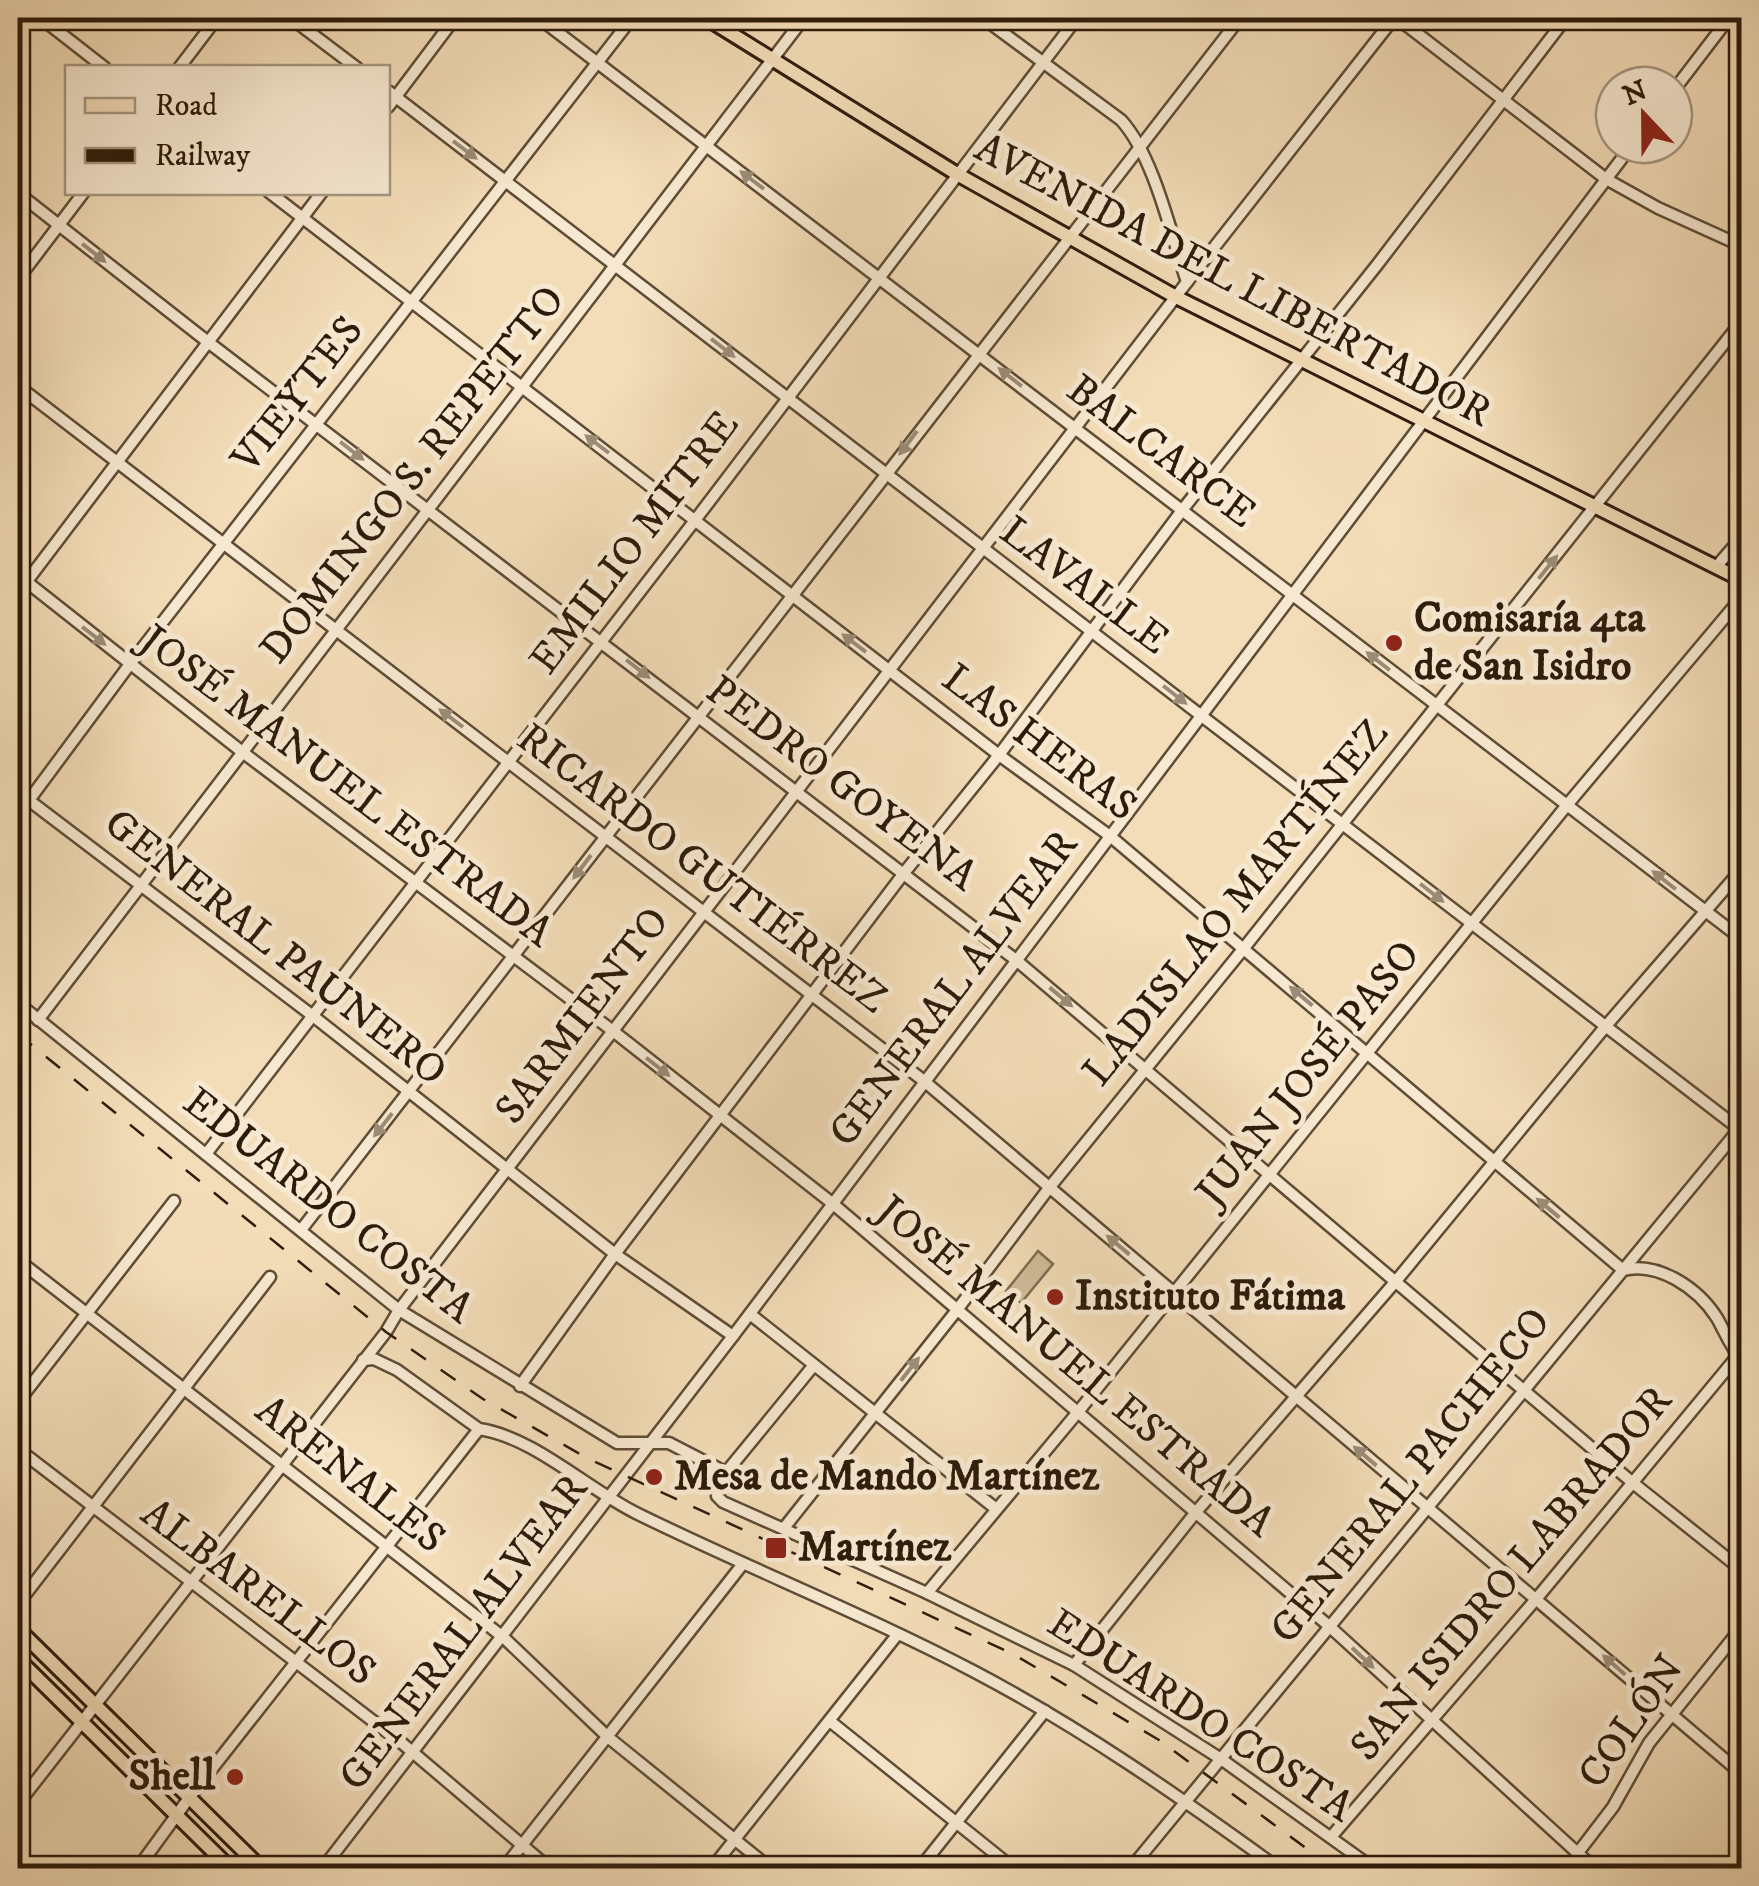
<svg xmlns="http://www.w3.org/2000/svg" width="1759" height="1886" font-family="'IM FELL DW Pica',serif">
	<style>
		.green { fill: #d1bc9a; stroke: #7f6c52; stroke-width: 2.5 }
		.lines { fill: none; stroke-linecap: round; stroke-linejoin: round }
		.minor-casing { stroke: #5e4c36; stroke-width: 15 }
		.major-casing { stroke: #2d1b0a; stroke-width: 18 }
		.minor { stroke: #f7e9d1; stroke-width: 10 }
		.major { stroke: #f3ddb8; stroke-width: 12 }
		.rail { stroke: #2d1b0a; stroke-width: 2.5; stroke-dasharray: 18 18; stroke-linecap: butt }
		.oneway { fill: #9c8c77 }
		.poi-dot { fill: #8f2418; stroke: #f7e9d1; stroke-width: 4 }
		.labels { text-anchor: middle; dominant-baseline: central; stroke-width: 10; stroke-linejoin: round; paint-order: stroke }
		.street-label { font-size: 42px; fill: #2d1b0a; stroke: #f7e9d1 }
		.poi-label { font-size: 42px; font-weight: bold; fill: #2d1b0a; stroke: #f7e9d1; text-anchor: start }
	</style>
	<rect width="100%" height="100%" fill="#f3ddb8"/>
	<filter id="stains"><feTurbulence type="fractalNoise" baseFrequency=".002" numOctaves="4"/><feColorMatrix values="0 0 0 0 .2 0 0 0 0 .09 0 0 0 0 .02 0 0 0 .5 -.17"/></filter>
	<radialGradient id="worn" r=".72"><stop offset=".6" stop-color="#630" stop-opacity="0"/><stop offset="1" stop-color="#630" stop-opacity=".3"/></radialGradient>
	<!-- green -->
	<polygon class="green" points="1038,1251 1053,1264 1021,1303 1006,1291"/>
	<g class="lines">
		<!-- minor casing -->
		<g class="minor-casing">
			<g id="minor">
				<polyline points="41,18 105,68"/>
				<polyline points="291,18 357,68"/>
				<polyline points="539,18 1742,939"/>
				<path d="M983 18 1121 120C1154 156 1171 235 1187 282"/>
				<polyline points="1397,18 1606,179 1658,208 1742,246"/>
				<polyline points="179,68 217,18"/>
				<polyline points="1674,90 1729,18"/>
				<polyline points="388,91 1742,1131"/>
				<polyline points="388,107 455,18"/>
				<path d="M269 192 999 755 1110 836 1623 1270C1658 1261 1698 1288 1717 1318 1725 1332 1731 1348 1742 1360"/>
				<polyline points="18,193 208,342 1016,960 1633,1483 1742,1570"/>
				<polyline points="18,279 84,192"/>
				<polyline points="18,386 924,1081 1742,1774"/>
				<polyline points="1716,567 1742,537"/>
				<polyline points="18,575 241,751 613,1031 832,1203 1329,1626 1594,1868"/>
				<polyline points="18,593 322,192"/>
				<polyline points="18,792 313,1016 615,1254 733,1336"/>
				<polyline points="18,815 130,664 632,18"/>
				<polyline points="18,1003 399,1310 617,1443 669,1443 725,1472"/>
				<polyline points="38,1020 804,18"/>
				<polyline points="206,1154 696,519 1077,18"/>
				<polyline points="301,1230 1240,18"/>
				<polyline points="18,1260 503,1637 609,1738 770,1868"/>
				<polyline points="750,1314 995,1508"/>
				<path d="M363 1360 374 1359 397 1370 479 1429C534 1437 587 1489 638 1514 748 1568 864 1614 973 1671 1080 1727 1180 1797 1278 1868"/>
				<polyline points="814,1365 719,1481 717,1496 723,1502 927,1593 1074,1665 1221,1759 1373,1868"/>
				<polyline points="520,1386 615,1254 904,873 999,755 1183,509 1377,265 1566,18"/>
				<polyline points="18,1402 174,1201"/>
				<polyline points="18,1449 403,1744 549,1868"/>
				<polyline points="784,1528 957,1310 1049,1188 1244,948 1742,321"/>
				<polyline points="927,1593 1078,1412 1567,805 1742,597"/>
				<polyline points="18,1604 270,1277"/>
				<polyline points="1074,1665 1196,1512 1396,1281 1605,1027 1742,869"/>
				<polyline points="831,1722 1013,1868"/>
				<polyline points="18,1804 386,1332 399,1310 1187,282 1394,18"/>
				<polyline points="1331,1837 1537,1598 1740,1353"/>
				<polyline points="1577,1854 1613,1807 1649,1743 1742,1627"/>
				<polyline points="138,1868 189,1798 479,1429"/>
				<polyline points="323,1868 733,1336 1632,145"/>
				<polyline points="504,1868 742,1565"/>
				<polyline points="712,1868 897,1635"/>
				<polyline points="920,1868 1045,1711"/>
				<polyline points="1131,1868 1740,1128"/>
			</g>
		</g>
		<!-- major casing -->
		<g class="major-casing">
			<g id="major">
				<polyline points="706,18 957,174 1176,297 1742,580"/>
				<polyline points="18,1629 261,1868"/>
				<polyline points="18,1659 230,1868"/>
			</g>
		</g>
		<!-- minor -->
		<use href="#minor" class="minor"/>
		<!-- major -->
		<use href="#major" class="major"/>
		<!-- rail -->
		<polyline class="rail" points="18,1034 386,1332 483,1399 587,1458 1013,1654 1159,1740 1333,1868"/>
	</g>
	<!-- one-way arrows -->
	<defs><path id="oneway-solid" d="M-6-.8H1V-3.2L6.5 0L1 3.2V.8H-6Z" transform="scale(2.5)"/></defs>
	<g class="oneway">
		<use href="#oneway-solid" transform="translate(465 150) rotate(37)"/>
		<use href="#oneway-solid" transform="translate(752 180) rotate(-143)"/>
		<use href="#oneway-solid" transform="translate(94 253) rotate(38)"/>
		<use href="#oneway-solid" transform="translate(723 348) rotate(38)"/>
		<use href="#oneway-solid" transform="translate(1010 377) rotate(-142)"/>
		<use href="#oneway-solid" transform="translate(908 443) rotate(127)"/>
		<use href="#oneway-solid" transform="translate(597 444) rotate(-143)"/>
		<use href="#oneway-solid" transform="translate(352 451) rotate(38)"/>
		<use href="#oneway-solid" transform="translate(1548 567) rotate(-51)"/>
		<use href="#oneway-solid" transform="translate(94 636) rotate(38)"/>
		<use href="#oneway-solid" transform="translate(854 643) rotate(-143)"/>
		<use href="#oneway-solid" transform="translate(1378 661) rotate(-142)"/>
		<use href="#oneway-solid" transform="translate(638 669) rotate(38)"/>
		<use href="#oneway-solid" transform="translate(1175 695) rotate(38)"/>
		<use href="#oneway-solid" transform="translate(451 718) rotate(-143)"/>
		<use href="#oneway-solid" transform="translate(582 867) rotate(127)"/>
		<use href="#oneway-solid" transform="translate(1664 880) rotate(-142)"/>
		<use href="#oneway-solid" transform="translate(1432 893) rotate(38)"/>
		<use href="#oneway-solid" transform="translate(1301 996) rotate(-140)"/>
		<use href="#oneway-solid" transform="translate(1061 997) rotate(40)"/>
		<use href="#oneway-solid" transform="translate(658 1067) rotate(38)"/>
		<use href="#oneway-solid" transform="translate(383 1125) rotate(128)"/>
		<use href="#oneway-solid" transform="translate(1548 1208) rotate(-140)"/>
		<use href="#oneway-solid" transform="translate(1118 1245) rotate(-140)"/>
		<use href="#oneway-solid" transform="translate(910 1369) rotate(-52)"/>
		<use href="#oneway-solid" transform="translate(1365 1456) rotate(-140)"/>
		<use href="#oneway-solid" transform="translate(1363 1658) rotate(43)"/>
		<use href="#oneway-solid" transform="translate(1614 1665) rotate(-139)"/>
	</g>
	<!-- markers -->
	<g class="poi-dot">
		<circle cx="1394" cy="643" r="10"/>
		<circle cx="1055" cy="1297" r="10"/>
		<circle cx="654" cy="1477" r="10"/>
		<rect x="764" y="1536" width="24" height="24" rx="5"/>
		<circle cx="235" cy="1777" r="10"/>
	</g>
	<g class="labels">
		<!-- street labels -->
		<g class="street-label">
			<text transform="translate(1233 281) rotate(28)">AVENIDA DEL LIBERTADOR</text>
			<text transform="translate(298 395) rotate(-52)">VIEYTES</text>
			<text transform="translate(1161 452) rotate(37)">BALCARCE</text>
			<text transform="translate(413 475) rotate(-52)">DOMINGO S. REPETTO</text>
			<text transform="translate(635 543) rotate(-53)">EMILIO MITRE</text>
			<text transform="translate(1084 586) rotate(37)">LAVALLE</text>
			<text transform="translate(1039 743) rotate(37)">LAS HERAS</text>
			<text transform="translate(841 784) rotate(37)">PEDRO GOYENA</text>
			<text transform="translate(346 787) rotate(37)">JOSÉ MANUEL ESTRADA</text>
			<text transform="translate(702 869) rotate(37)">RICARDO GUTIÉRREZ</text>
			<text transform="translate(1236 903) rotate(-51)">LADISLAO MARTÍNEZ</text>
			<text transform="translate(275 948) rotate(38)">GENERAL PAUNERO</text>
			<text transform="translate(954 989) rotate(-53)">GENERAL ALVEAR</text>
			<text transform="translate(583 1016) rotate(-53)">SARMIENTO</text>
			<text transform="translate(1309 1074) rotate(-51)">JUAN JOSÉ PASO</text>
			<text transform="translate(328 1206) rotate(38)">EDUARDO COSTA</text>
			<text transform="translate(1075 1367) rotate(40)">JOSÉ MANUEL ESTRADA</text>
			<text transform="translate(350 1475) rotate(38)">ARENALES</text>
			<text transform="translate(1411 1476) rotate(-51)">GENERAL PACHECO</text>
			<text transform="translate(1512 1574) rotate(-50)">SAN ISIDRO LABRADOR</text>
			<text transform="translate(258 1593) rotate(37)">ALBARELLOS</text>
			<text transform="translate(464 1633) rotate(-53)">GENERAL ALVEAR</text>
			<text transform="translate(1200 1716) rotate(33)">EDUARDO COSTA</text>
			<text transform="translate(1632 1722) rotate(-55)">COLÓN</text>
		</g>
		<!-- poi labels -->
		<g class="poi-label">
			<text x="1414" y="619">Comisaría 4ta<tspan x="1414" dy="48">de San Isidro</tspan></text>
			<text x="1075" y="1297">Instituto Fátima</text>
			<text x="674" y="1477">Mesa de Mando Martínez</text>
			<text x="798" y="1548">Martínez</text>
			<text x="215" y="1777" text-anchor="end">Shell</text>
		</g>
	</g>
	<!-- margin -->
	<rect width="1759" height="1886" fill="none" stroke="#f3ddb8" stroke-width="60"/>
	<rect x="20" y="20" width="1719" height="1846" fill="none" stroke="#2d1b0a" stroke-width="5"/>
	<rect x="30" y="30" width="1699" height="1826" fill="none" stroke="#2d1b0a" stroke-width="2.5"/>
	<!-- legend -->
	<rect x="65" y="65" width="325" height="130" fill="#f7e9d1" stroke="#a69781" stroke-width="2.5"/>
	<rect x="85" y="98" width="50" height="15" fill="#f3ddb8" stroke="#a69781" stroke-width="2.5"/>
	<text x="155" y="115" font-size="30" fill="#2d1b0a">Road</text>
	<rect x="85" y="148" width="50" height="15" fill="#2d1b0a" stroke="#a69781" stroke-width="2.5"/>
	<text x="155" y="165" font-size="30" fill="#2d1b0a">Railway</text>
	<!-- north arrow -->
	<g transform="translate(1644 115) rotate(338)"><circle r="48" fill="#f7e9d1" stroke="#a69781" stroke-width="2.5"/>
	<path d="M0-8L18 38L0 25L-18 38Z" fill="#8f2418"/>
	<text y="-15" font-size="28" font-weight="bold" text-anchor="middle" fill="#2d1b0a">N</text>
	</g>
	<rect width="100%" height="100%" filter="url(#stains)"/>
	<rect width="100%" height="100%" fill="url(#worn)"/>
</svg>
